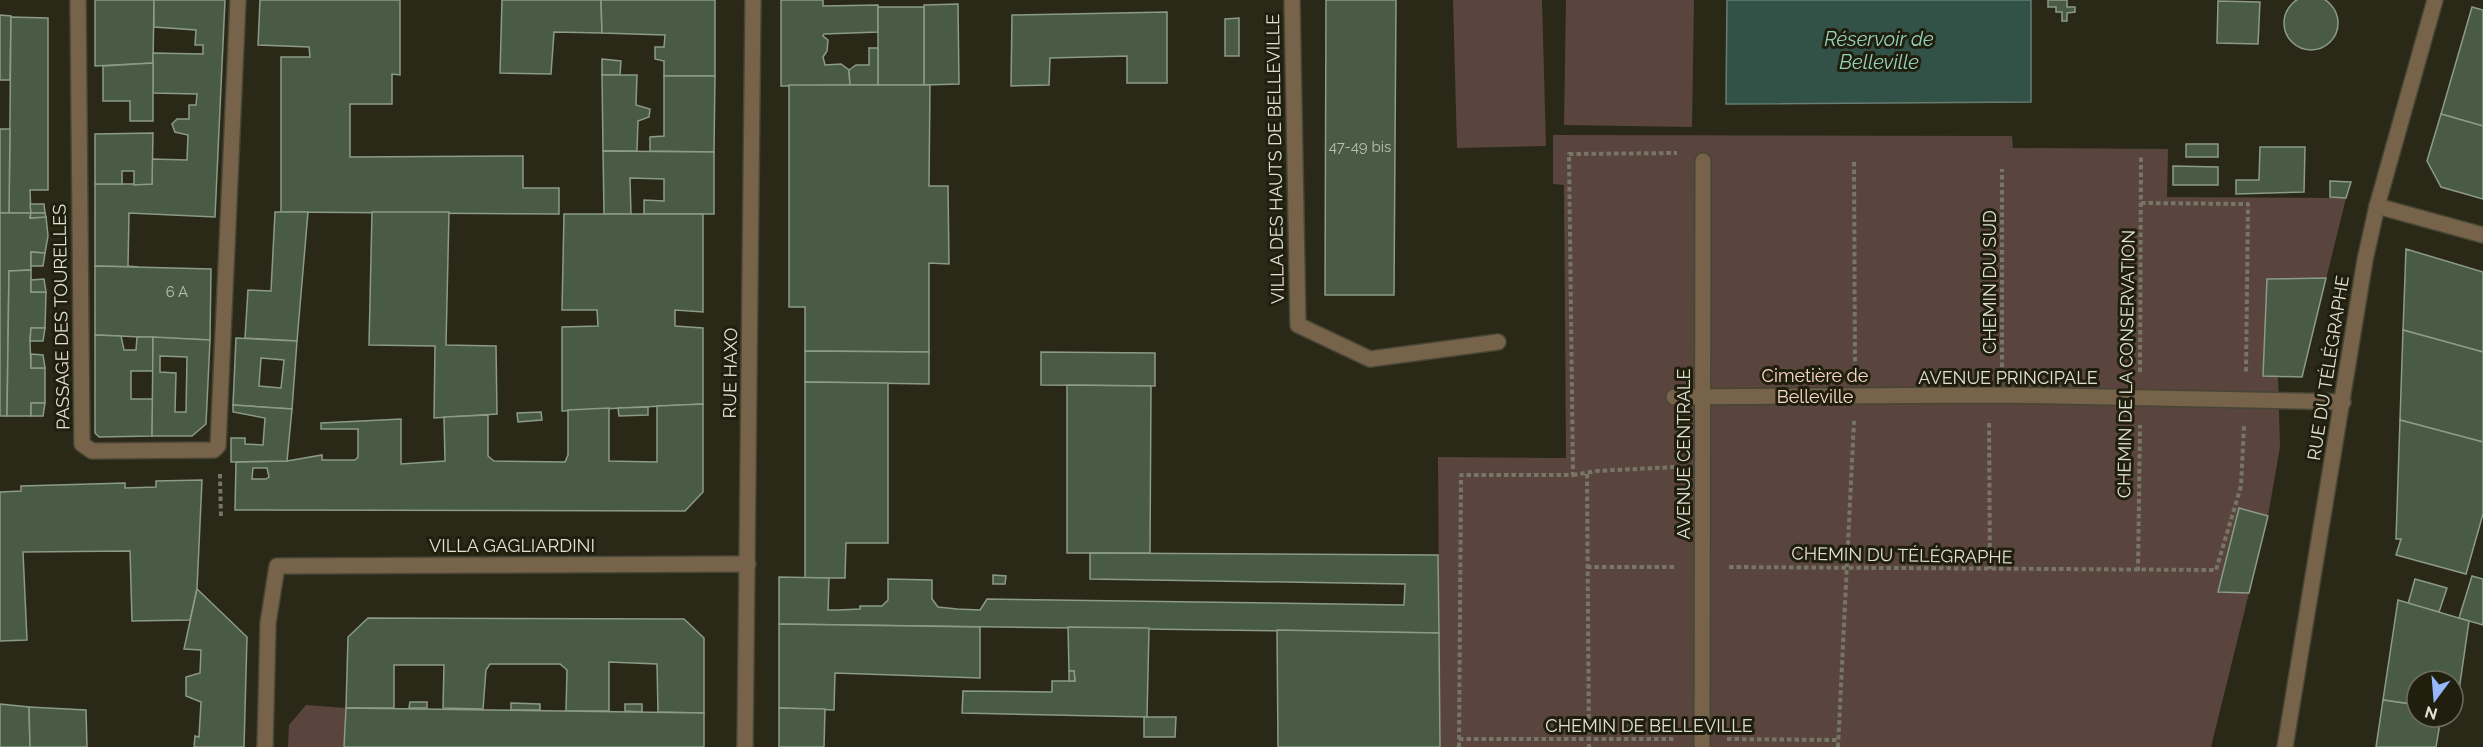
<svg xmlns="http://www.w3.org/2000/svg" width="2483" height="747" font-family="Raleway,sans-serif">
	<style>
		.green { fill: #59453d }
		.water { fill: #335247; stroke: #677d72; stroke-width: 1.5 }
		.building { fill: #4a5b45; stroke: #8c9a88; stroke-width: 1.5; fill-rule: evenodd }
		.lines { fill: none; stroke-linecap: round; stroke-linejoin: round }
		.minor-casing { stroke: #474635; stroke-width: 18 }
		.path { stroke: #767566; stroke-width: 4; stroke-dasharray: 4.5 3; stroke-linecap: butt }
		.minor { stroke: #776349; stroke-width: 15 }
		.labels { text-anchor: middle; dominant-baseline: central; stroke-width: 6; stroke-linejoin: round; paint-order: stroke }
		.number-label { font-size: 15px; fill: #babfb1 }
		.street-label { font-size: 18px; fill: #e0e0d5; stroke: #201f0e }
		.park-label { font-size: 18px; fill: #fad7ca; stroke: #201f0e }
		.water-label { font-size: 20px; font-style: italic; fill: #94d2bc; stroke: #201f0e }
	</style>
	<rect width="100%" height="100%" fill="#2a2917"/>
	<!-- green -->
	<g class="green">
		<polygon points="1453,0 1542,0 1546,146 1457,148"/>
		<polygon points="1566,0 1694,0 1692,127 1564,125"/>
		<polygon points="1553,135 2012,136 2013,148 2168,149 2167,197 2346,198 2302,377 2278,377 2280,447 2268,516 2211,747 1440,747 1438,457 1566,458 1564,185 1553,184"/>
		<polygon points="306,705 346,708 344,747 288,747 289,725"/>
	</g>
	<!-- water -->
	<polygon class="water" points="1727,0 2031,0 2031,102 1726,104"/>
	<!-- building -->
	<g class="building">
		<circle cx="2311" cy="23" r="27"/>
		<polygon points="95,0 154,0 153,63 95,66"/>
		<polygon points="154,0 225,0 215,217 129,213 128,266 138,267 95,266 95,184 152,184 152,159 187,160 188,135 175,132 172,124 177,119 189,119 189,105 196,105 197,94 153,93 153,53 203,54 203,45 195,45 196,30 154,27"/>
		<polygon points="260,0 400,0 400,75 392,74 392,104 350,104 350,157 523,156 523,188 559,188 559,214 281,212 281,57 310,57 309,47 258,45"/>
		<polygon points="502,0 601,0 602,33 554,32 551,74 500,73"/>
		<polygon points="601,0 715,0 715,76 664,76 664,61 655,59 655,47 664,47 665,35 602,33"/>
		<polygon points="781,0 823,0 823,6 878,5 878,32 824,34 823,36 828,40 827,51 823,57 825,65 841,64 849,70 850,85 781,86"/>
		<polygon points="1326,0 1396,0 1394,295 1325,295"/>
		<polygon points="2048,0 2067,0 2067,7 2075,7 2075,12 2067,13 2067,21 2062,21 2062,12 2056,12 2056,7 2048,7"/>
		<polygon points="2218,1 2260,2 2258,44 2217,43"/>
		<polygon points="958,4 959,84 924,85 924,5"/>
		<rect x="878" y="7" width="46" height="78"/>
		<polygon points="2472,7 2483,10 2483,126 2441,114"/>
		<polygon points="1167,12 1167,83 1127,83 1127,56 1050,58 1049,85 1011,86 1012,15"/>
		<polygon points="0,15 11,16 10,80 0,80"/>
		<polygon points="11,17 48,18 48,190 30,190 31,213 9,213"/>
		<polygon points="1239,18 1239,56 1225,56 1225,19"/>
		<polygon points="869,48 878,48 878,85 850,85 849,70 856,65 869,65"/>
		<polygon points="602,59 621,61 620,75 602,75"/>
		<polygon points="153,63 153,121 130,121 130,101 103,101 103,66"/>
		<polygon points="602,75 637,75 636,105 650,109 649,117 638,121 637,151 603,151"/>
		<polygon points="664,76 715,76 714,152 650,151 650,137 664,136"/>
		<polygon points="789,85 930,85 929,186 948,186 949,264 929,263 929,352 805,351 805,307 789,307"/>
		<polygon points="2441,114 2483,126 2483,199 2441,187 2427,161"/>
		<polygon points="0,129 10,129 9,213 0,213"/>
		<polygon points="153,133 152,184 134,185 134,171 122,171 122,184 95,184 95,134"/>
		<rect x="2186" y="144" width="32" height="13"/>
		<polygon points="2260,147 2305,147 2304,192 2236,194 2236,180 2259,180"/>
		<polygon points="603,151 714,152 714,214 644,214 644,200 664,201 664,179 630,178 631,214 604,214"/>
		<polygon points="2173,166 2218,167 2218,185 2173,185"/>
		<polygon points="2330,181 2351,182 2346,198 2330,197"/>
		<polygon points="30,204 44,204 45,213 31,213"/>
		<polygon points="275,212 308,212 297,341 245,338 248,290 271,291"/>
		<polygon points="372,212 449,212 446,345 496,346 497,414 434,418 435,346 369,345"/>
		<polygon points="0,213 31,213 30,218 46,217 48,236 45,253 31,252 31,270 9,271 7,416 0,416"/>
		<polygon points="31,213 45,213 46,217 30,218"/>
		<polygon points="564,214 703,214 703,312 675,310 675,326 703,328 703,404 562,411 562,327 598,326 597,310 562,310"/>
		<polygon points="2406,249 2483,272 2483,352 2403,330"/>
		<polygon points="31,252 45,253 43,266 31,266"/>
		<polygon points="95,266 211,269 210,340 95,335"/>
		<polygon points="31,270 31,292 46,292 45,328 31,328 30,341 31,368 45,368 45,403 31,403 31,416 7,416 9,271"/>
		<polygon points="2326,278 2302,377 2263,376 2267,279"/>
		<polygon points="44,279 46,292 31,292 31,280"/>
		<polygon points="31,328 45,328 43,341 30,341"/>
		<polygon points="2403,330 2483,352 2483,442 2400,420"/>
		<polygon points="95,335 121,336 124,350 136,350 137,337 153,337 153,371 131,371 131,399 153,399 152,436 99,437 95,433"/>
		<path d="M153 337 210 340 206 424 192 436H152ZM160 356 187 357 186 412H175L176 373 160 372Z"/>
		<path d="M236 338 297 341 292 409 233 405ZM261 358 284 360 281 388 259 386Z"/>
		<polygon points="805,351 929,352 929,384 805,382"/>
		<polygon points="1041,352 1155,353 1155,386 1041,385"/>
		<polygon points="31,354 43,355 45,368 31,368"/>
		<polygon points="805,382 888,383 888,543 846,543 845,578 805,578"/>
		<polygon points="1067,385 1151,386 1150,553 1067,553"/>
		<polygon points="31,403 45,403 43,416 31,416"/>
		<path d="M703 404V492L685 511 235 510 236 462 287 461 322 455V460H355L358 457V429H321V423L401 419V464L445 461 444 417 488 415V456L494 461 565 462 568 455V410L609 408V461L657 462V406ZM253 468H267L269 477 266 479H252Z"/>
		<polygon points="233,405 292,409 287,461 231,462 231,438 245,438 245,444 263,445 265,418 233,412"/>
		<polygon points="648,407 648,415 619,416 618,408"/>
		<polygon points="541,412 542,420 518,422 517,413"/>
		<polygon points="2400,420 2483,442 2483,514 2466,574 2396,555 2401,539 2396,539"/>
		<polygon points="202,480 197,589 190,620 132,621 130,551 23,552 27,640 0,641 0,492 21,491 21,486 125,483 125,488 156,487 156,481"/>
		<polygon points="2239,508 2268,516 2249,593 2218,592"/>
		<polygon points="1090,553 1438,555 1439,633 779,624 779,577 829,578 828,610 838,610 860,609 860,606 882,606 888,600 888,579 932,580 932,599 938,607 957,609 980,610 987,599 1404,605 1405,584 1090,579"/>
		<polygon points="993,575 1006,576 1005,584 993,584"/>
		<polygon points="2472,576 2483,579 2483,625 2459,618"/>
		<polygon points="2415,579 2447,588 2439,612 2408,604"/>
		<polygon points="197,589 247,637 244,747 194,747 195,736 199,737 201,702 186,696 186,677 200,673 201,650 184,649"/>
		<polygon points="2398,600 2469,621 2456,711 2453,711 2453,681 2417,681 2417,705 2383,700"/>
		<polygon points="368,618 684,619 704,638 704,713 658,712 657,664 609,662 609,711 566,711 567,670 560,664 490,664 486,670 483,709 443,708 444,665 394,665 394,708 346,708 348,637"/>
		<polygon points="779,624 980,627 980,678 835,673 834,710 779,708"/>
		<polygon points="1068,627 1149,628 1147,717 962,713 963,691 1052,692 1052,681 1075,681 1074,671 1069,671"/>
		<polygon points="1277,630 1439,633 1440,747 1278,747"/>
		<polygon points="1069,671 1074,671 1075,681 1069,681"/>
		<polygon points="2383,700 2417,705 2417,717 2441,717 2436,747 2376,747"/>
		<polygon points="410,702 427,702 427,708 409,708"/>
		<polygon points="511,703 540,704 540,710 511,710"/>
		<polygon points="0,704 29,707 30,747 0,747"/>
		<polygon points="625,704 642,704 642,712 625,711"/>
		<polygon points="29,707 86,710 87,747 30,747"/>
		<polygon points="346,708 704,713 704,747 344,747"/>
		<polygon points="779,708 825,709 824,747 779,747"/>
		<polygon points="1144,717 1176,717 1175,737 1144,737"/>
	</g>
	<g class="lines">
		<!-- minor casing -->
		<g class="minor-casing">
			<g id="minor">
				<polyline points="78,0 82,444 92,451 214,450 218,446 238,0"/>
				<polyline points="1292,0 1298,325 1370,359 1498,342"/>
				<polyline points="2377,206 2483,235"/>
				<polyline points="1674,397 2002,395 2343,402"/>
				<polyline points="265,747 268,623 277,566 748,564"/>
				<polyline points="745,747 753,0"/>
				<polyline points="1702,747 1703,161"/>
				<polyline points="2285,747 2365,260 2377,206 2435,0"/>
			</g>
		</g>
		<!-- path -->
		<g class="path">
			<polyline points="1854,162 1855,369"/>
			<polyline points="2141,203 2248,204 2246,374"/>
			<polyline points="2002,367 2002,169"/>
			<polyline points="2140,372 2141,157"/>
			<polyline points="1989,423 1990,569"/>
			<polyline points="220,474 221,519"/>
			<polyline points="1587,474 1589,747"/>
			<polyline points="1573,475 1597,471 1675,467"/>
			<polyline points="1587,567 1676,567"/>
			<polyline points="1729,567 2216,570 2241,486 2244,426"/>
			<polyline points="2138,571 2140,425"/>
			<polyline points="1459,739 1675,739"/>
			<polyline points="1727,739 1839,740"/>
			<polyline points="1459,747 1461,475 1573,475 1569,154 1677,153"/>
			<polyline points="1838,747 1854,421"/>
		</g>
		<!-- minor -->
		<use href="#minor" class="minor"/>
	</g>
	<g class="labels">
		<!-- number labels -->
		<g class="number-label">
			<text x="1360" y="147">47-49 bis</text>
			<text x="177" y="292">6 A</text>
		</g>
		<!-- street labels -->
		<g class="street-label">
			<text transform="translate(1275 159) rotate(-91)">VILLA DES HAUTS DE BELLEVILLE</text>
			<text transform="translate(1989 282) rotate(-90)">CHEMIN DU SUD</text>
			<text transform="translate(61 317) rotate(-91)">PASSAGE DES TOURELLES</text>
			<text transform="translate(2126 364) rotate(-89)">CHEMIN DE LA CONSERVATION</text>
			<text transform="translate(2328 368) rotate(-81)">RUE DU TÉLÉGRAPHE</text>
			<text transform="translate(730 373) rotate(-89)">RUE HAXO</text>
			<text x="2008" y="377">AVENUE PRINCIPALE</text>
			<text transform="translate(1683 454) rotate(-90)">AVENUE CENTRALE</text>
			<text x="512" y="545">VILLA GAGLIARDINI</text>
			<text transform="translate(1902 555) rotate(1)">CHEMIN DU TÉLÉGRAPHE</text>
			<text x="1649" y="725">CHEMIN DE BELLEVILLE</text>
		</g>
		<!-- park labels -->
		<g class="park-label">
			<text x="1815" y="375">Cimetière de<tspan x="1815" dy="21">Belleville</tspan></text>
		</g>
		<!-- water labels -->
		<g class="water-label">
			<text x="1879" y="39">Réservoir de<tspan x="1879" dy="23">Belleville</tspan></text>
		</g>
	</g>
	<!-- north arrow -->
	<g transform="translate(2435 699) rotate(196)"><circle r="28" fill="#201f0e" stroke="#6d6c5e" stroke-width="1.5"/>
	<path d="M0-4.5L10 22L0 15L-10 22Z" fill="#96b6fd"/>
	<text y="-9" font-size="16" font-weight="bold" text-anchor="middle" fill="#e0e0d5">N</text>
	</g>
</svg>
